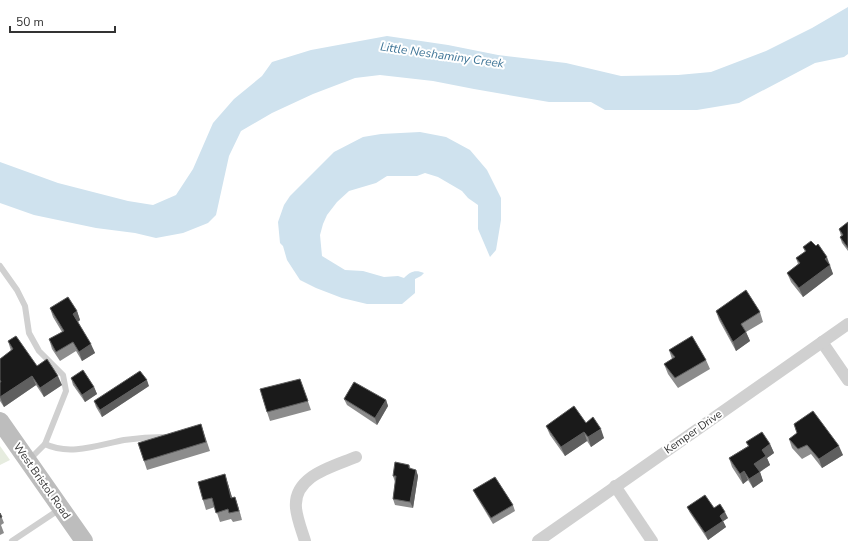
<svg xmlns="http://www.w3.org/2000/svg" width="848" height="541" font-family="'Nunito Sans',sans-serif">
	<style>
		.green { fill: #e6ecdf }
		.water { fill: #cfe2ee }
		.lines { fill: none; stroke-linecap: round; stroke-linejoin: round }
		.service { stroke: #d0d0d0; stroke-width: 6 }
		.minor { stroke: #d0d0d0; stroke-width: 12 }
		.secondary { stroke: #bdbdbd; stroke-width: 18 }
		.wall { fill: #8c8c8c }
		.shaded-wall { fill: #5f5f5f }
		.building { fill: #1a1a1a; stroke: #5f5f5f }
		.labels { text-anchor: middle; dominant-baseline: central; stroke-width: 4; stroke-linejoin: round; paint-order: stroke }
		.street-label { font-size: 11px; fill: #333; stroke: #fff }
		.water-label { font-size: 12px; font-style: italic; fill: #3f7597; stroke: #fff }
	</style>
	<rect width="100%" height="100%" fill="#fff"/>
	<!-- green -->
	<polygon class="green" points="0,446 10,460 0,465"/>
	<!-- water -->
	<g class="water">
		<polygon points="848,7 848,54 844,57 815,63 739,103 697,110 605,110 591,102 549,102 474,89 433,81 380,75 355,78 313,94 272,113 241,131 229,156 216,215 208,223 183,233 156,238 135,233 96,228 34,215 0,203 0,162 58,183 128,201 153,205 176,195 193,169 213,123 234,99 262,76 272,62 311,50 387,36 448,45 498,55 566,63 621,76 678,75 711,72 766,51 812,28"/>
		<path d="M420 132 446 137 470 150 487 170 501 198V220L496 250 490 257 478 229V205L468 198 462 191 438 177 425 173 417 176H387L376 183 349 191 337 202 327 215 323 224 320 235 322 256 345 270 363 271 384 277 398 276 404 278C410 272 415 269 424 273L421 276 415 279V293L402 304H367L342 298 316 288 300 280 287 260 283 246 280 243 278 222 284 205 290 196 334 152 363 137 381 134Z"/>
	</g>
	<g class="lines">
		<!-- service -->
		<g class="service">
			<polyline points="0,266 17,290 25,306 29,333 39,351 63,375 66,391 45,444 29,460"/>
			<path d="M45 444C69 456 99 445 124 440 138 438 151 437 165 437"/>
			<polyline points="12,541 60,509"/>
		</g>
		<!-- minor -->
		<g class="minor">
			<polyline points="822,342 848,380"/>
			<polyline points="615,486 652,541"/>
			<path d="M305 541C302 531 297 519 296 508 293 476 332 467 356 457"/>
			<polyline points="538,541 848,324"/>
		</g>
		<!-- secondary -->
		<polyline class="secondary" points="0,421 84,541"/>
	</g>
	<!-- wall -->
	<g class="wall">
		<polygon points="848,222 848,251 842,243 840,237 841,236 839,229"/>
		<polygon points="803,247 831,266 830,266 833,274 803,297 791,282 787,273 798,264 796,258 805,252"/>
		<polygon points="50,308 77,311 80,320 78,322 95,353 82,361 76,351 60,361 52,349 49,339 62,332 53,317"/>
		<polygon points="716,311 760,312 763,322 746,332 750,341 736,351 719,320"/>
		<polygon points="8,341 37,366 62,385 44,397 36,385 4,407 0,401 0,359 11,351"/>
		<polygon points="669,350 706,360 710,369 678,388 668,374 664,364 672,359"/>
		<polygon points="71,378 94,387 97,394 85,402 73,385"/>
		<polygon points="300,379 311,410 270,421 267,412"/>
		<polygon points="149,386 102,417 96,407 94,401"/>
		<polygon points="344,399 386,400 388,406 377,425 347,405"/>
		<polygon points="586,423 604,438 591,447 587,441 565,456 550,435 546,426"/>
		<polygon points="201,424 210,451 147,470 144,461"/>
		<polygon points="797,433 843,455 822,468 811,454 802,459 792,448 789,439"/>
		<polygon points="746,442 770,444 774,453 767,458 770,465 760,472 763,481 753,488 748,480 743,484 732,467 729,458 748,446"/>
		<polygon points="409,465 411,469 416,470 418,476 413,508 395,505 393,499 395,482 393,476"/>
		<polygon points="228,484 232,498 235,497 242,520 233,522 231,519 220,522 215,507 206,510 203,500"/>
		<polygon points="473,490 513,505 515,511 493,524 476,496"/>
		<polygon points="687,507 714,508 728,518 723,521 726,527 708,540 690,513"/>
		<polygon points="0,513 4,523 1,525 4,533 0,535"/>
	</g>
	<!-- shaded-wall -->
	<g class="shaded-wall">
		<polygon points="827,257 833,274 803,297 799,288 825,259"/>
		<polygon points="77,311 80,320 76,323 73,314"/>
		<polygon points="746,332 750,341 736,351 733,342"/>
		<polygon points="91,344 95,353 82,361 79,352"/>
		<polygon points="32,376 36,385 4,407 0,397"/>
		<polygon points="58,376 62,385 44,397 40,388"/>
		<polygon points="147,380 149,386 102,417 100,410"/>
		<polygon points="94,387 97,394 85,402 82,395"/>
		<polygon points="386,400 388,406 377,425 375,418"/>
		<polygon points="601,429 604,438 591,447 588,437"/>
		<polygon points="584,432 587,441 565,456 561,447"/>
		<polygon points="770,444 774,453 767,458 770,465 758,473 754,464 762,450"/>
		<polygon points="839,446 843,455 822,468 819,459"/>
		<polygon points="416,470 418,476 413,508 410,502"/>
		<polygon points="744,471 748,480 743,484 740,474"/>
		<polygon points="760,472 763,481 753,488 749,479"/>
		<polygon points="225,474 228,484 235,507 231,498"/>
		<polygon points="235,497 238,506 242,520 239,511"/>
		<polygon points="725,512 728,518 722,522 723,521 726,527 708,540 705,533 720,516"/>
	</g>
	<!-- building -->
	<g class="building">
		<polygon points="848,222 848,248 840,237 843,235 839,229"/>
		<polygon points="811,241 816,246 818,244 827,257 825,259 830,265 799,288 787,273 800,263 796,258 806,251 803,247"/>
		<polygon points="746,290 760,312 741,324 746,332 733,342 716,311"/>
		<polygon points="68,297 77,311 73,314 91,344 79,352 73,342 56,352 49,339 64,331 50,308"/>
		<polygon points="16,336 37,366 47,359 58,376 40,388 32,376 0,397 0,382 1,382 0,380 0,359 13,349 8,341"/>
		<polygon points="692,336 706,360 675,378 664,364 675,357 669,350"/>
		<polygon points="83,370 94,387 82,395 71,378"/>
		<polygon points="140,371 147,380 100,410 94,401"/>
		<polygon points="300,379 308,401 267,412 260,389"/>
		<polygon points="354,382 386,400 375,418 344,399"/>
		<polygon points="574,406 586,423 593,417 601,429 588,437 584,432 561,447 546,426"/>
		<polygon points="813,411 839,446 819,459 807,445 798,449 789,439 797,433 794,424"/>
		<polygon points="201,424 206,442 144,461 138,443"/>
		<polygon points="762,432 770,444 762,450 766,456 754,464 760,472 749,479 744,471 740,474 729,458 749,446 746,442"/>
		<polygon points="395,462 409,465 409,468 416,470 410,502 393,499 396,476 393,476"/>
		<polygon points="225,474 231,498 235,497 239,511 229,513 228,509 216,513 212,498 203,500 198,482"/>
		<polygon points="495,477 513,505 491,518 473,490"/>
		<polygon points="705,495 714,508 720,504 725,512 720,516 723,521 705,533 687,507"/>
		<polygon points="0,513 2,517 0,518"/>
	</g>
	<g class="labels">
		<!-- street labels -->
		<g class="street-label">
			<text transform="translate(693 432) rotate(-35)">Kemper Drive</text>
			<text transform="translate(42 481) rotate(55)">West Bristol Road</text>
		</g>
		<!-- water labels -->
		<g class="water-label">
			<text transform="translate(442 55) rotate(8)">Little Neshaminy Creek</text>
		</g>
	</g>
	<!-- scale -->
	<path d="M10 26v6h105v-6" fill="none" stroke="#333333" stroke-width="2"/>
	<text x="16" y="26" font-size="12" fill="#333333" stroke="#ffffff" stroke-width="3" paint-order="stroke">50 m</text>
</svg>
